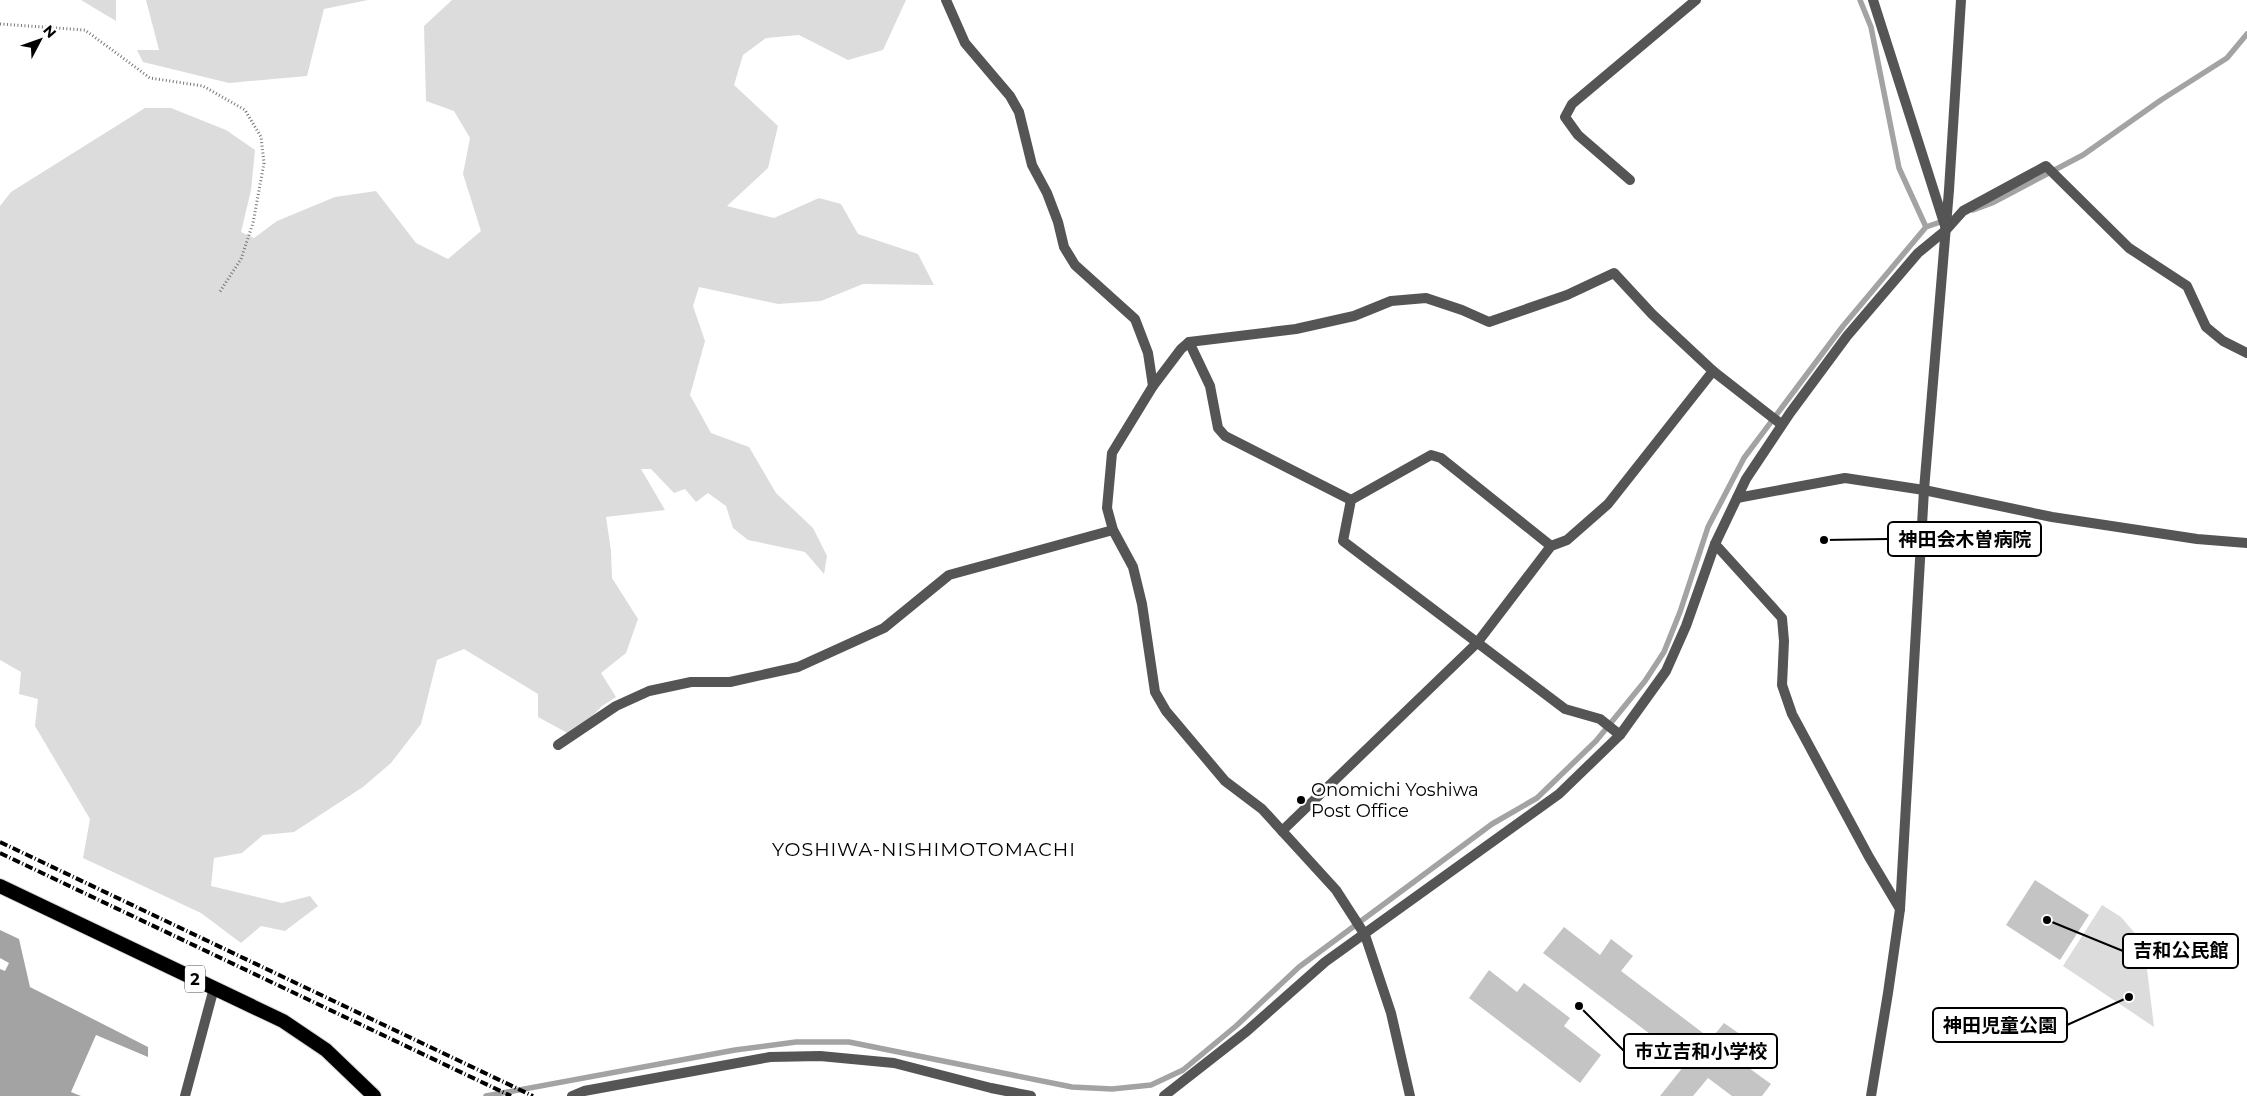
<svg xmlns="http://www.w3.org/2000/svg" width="2247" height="1096" font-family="Montserrat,'Noto Sans JP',sans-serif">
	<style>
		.green { fill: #dcdcdc }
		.water { fill: #a3a3a3 }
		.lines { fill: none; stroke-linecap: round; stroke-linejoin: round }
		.stream { stroke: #a3a3a3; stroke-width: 5.5 }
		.building { fill: #c4c4c4 }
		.trunk-casing { stroke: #dbdbdb; stroke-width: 16 }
		.path { stroke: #777; stroke-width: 3; stroke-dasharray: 1 2.5; stroke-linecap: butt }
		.minor { stroke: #555; stroke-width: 10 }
		.tertiary { stroke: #555; stroke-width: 10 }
		.trunk { stroke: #000; stroke-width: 14 }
		.rail { stroke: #000; stroke-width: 4; stroke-dasharray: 8 2.5 1 2.5; stroke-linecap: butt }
		.poi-dot { fill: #000; stroke: #fff; stroke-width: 2 }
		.labels { text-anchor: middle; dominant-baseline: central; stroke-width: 5; stroke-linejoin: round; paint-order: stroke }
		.shield { fill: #fff; stroke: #4c4c4c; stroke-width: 1 }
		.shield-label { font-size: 16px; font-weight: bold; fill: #000 }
		.poi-label { font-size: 18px; fill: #000; stroke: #fff; text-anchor: start }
		.neighbourhood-label { font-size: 19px; letter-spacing: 1px; fill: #000; stroke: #fff }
		.leader { fill: none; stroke: #000; stroke-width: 2 }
		.callout-dot { fill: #000; stroke: #fff; stroke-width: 2 }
		.callout { fill: #fff; stroke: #000; stroke-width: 2 }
		.callout-label { font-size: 19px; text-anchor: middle; font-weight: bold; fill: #000 }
	</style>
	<rect width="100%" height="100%" fill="#fff"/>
	<!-- green -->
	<g class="green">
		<polygon points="81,0 116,0 116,21"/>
		<polygon points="146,0 368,0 324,9 307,76 229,83 143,62 137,50 159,50"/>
		<polygon points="452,0 906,0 883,50 848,60 799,35 766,38 743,55 734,85 778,126 768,168 727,206 774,218 819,198 841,204 858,234 918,254 934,285 863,284 821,301 778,304 699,287 693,306 705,341 690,395 711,433 749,447 776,493 813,528 827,556 824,574 805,552 748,540 733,528 726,506 708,493 696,502 685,489 674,493 651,469 641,469 665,510 606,517 611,551 612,578 638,619 626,653 601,673 616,697 602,706 573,736 538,717 538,694 464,649 437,660 421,724 391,763 363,787 294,832 263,835 242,853 214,858 211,886 282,903 310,896 318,906 285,931 261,926 241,943 201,913 83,858 90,819 35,726 38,699 19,694 21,672 0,660 0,206 11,192 145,108 171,108 226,130 255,150 251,190 241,232 254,238 277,221 335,197 376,191 416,243 448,259 481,231 463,174 470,138 454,111 426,101 424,26"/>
		<polygon points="2102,905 2121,917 2144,944 2154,1027 2063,966"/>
	</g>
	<!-- water -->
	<polygon class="water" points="0,930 19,939 30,987 148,1047 148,1057 96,1035 71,1092 81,1096 0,1096 0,969 5,971 9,963 0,958"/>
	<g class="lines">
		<!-- stream -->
		<g class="stream">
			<polyline points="1860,0 1871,27 1899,168 1926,227"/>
			<polyline points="1973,210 1992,203 2083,155 2161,100 2227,58 2247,34"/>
			<polyline points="486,1096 735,1050 796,1042 849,1042 1072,1087 1112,1089 1151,1085 1183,1070 1236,1026 1299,967 1492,824 1537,798 1596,741 1645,681 1664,652 1680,612 1708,527 1744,458 1843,326 1926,227 1946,220"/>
		</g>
	</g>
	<!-- building -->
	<g class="building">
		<polygon points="2035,880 2089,915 2060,960 2006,925"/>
		<polygon points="1564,927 1600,955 1611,939 1633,956 1621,971 1711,1039 1724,1023 1744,1037 1731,1055 1771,1084 1762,1096 1732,1096 1708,1078 1693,1096 1660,1096 1687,1062 1543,953"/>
		<polygon points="1489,970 1517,992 1524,983 1570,1018 1564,1026 1601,1055 1580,1083 1469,998"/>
	</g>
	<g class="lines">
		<!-- trunk casing -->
		<g class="trunk-casing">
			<polyline id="trunk" points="0,886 283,1021 326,1050 374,1096"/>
		</g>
		<!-- path -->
		<polyline class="path" points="0,24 85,30 150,78 203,86 245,110 261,137 264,163 253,223 241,259 219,293"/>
		<!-- minor -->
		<g class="minor">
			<polyline points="946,0 965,43 1010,96 1019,112 1032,165 1047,193 1058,222 1064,247 1075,265 1135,319 1148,353 1153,386"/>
			<polyline points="1873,0 1946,229"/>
			<polyline points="1630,180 1578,135 1565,117 1572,104 1696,0"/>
			<polyline points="1189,342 1210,386 1218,428 1225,436 1351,500"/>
			<polyline points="1737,498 1845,478 1924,490 2052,517 2197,539 2247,543"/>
			<polyline points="1715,544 1782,618 1784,641 1782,685 1792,714 1869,857 1900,909"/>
			<polyline points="1551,546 1441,458 1431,455 1351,500 1343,541 1565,709 1600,719 1620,735"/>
			<polyline points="558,745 616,706 649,691 691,682 730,682 798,667 884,628 949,575 1113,530"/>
			<polyline points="1282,831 1477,643 1551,546 1567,540 1608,504 1713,371"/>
			<polyline points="185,1096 214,988"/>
			<polyline points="572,1096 584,1091 770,1057 820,1056 894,1063 991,1088 1031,1096"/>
			<polyline points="1164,1096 1247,1031 1325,962 1559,794 1620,735 1666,671 1686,626 1715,544 1746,479 1790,413 1847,336 1918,253 1946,230 1963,211 2046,166 2129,248 2187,286 2206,327 2223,341 2247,353"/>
			<polyline points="1410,1096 1391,1013 1365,935 1336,890 1262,809 1225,781 1166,711 1155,692 1142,604 1133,567 1113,530 1107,508 1112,453 1153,386 1181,349 1189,342 1296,329 1354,316 1391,301 1426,298 1462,310 1489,322 1567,295 1614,273 1652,314 1713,371 1781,424"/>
		</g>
		<!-- tertiary -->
		<polyline class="tertiary" points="1871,1096 1888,993 1900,909 1924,490 1949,190 1961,0"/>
		<!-- trunk -->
		<use href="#trunk" class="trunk"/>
		<!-- rail -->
		<g class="rail">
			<polyline points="0,842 533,1096"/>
			<polyline points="0,853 511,1096"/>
		</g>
	</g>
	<!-- markers -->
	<circle class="poi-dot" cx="1301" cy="800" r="5"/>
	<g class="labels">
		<!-- shield labels -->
		<rect class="shield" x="185" y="965.5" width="20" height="27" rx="4"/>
		<g class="shield-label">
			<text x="195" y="979">2</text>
		</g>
		<!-- poi labels -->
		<g class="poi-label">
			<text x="1311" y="790">Onomichi Yoshiwa<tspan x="1311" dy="21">Post Office</tspan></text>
		</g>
		<!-- neighbourhood labels -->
		<g class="neighbourhood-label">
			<text x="924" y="849">YOSHIWA-NISHIMOTOMACHI</text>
		</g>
	</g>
	<!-- callouts -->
	<path class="leader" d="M1824 540L1888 539M2047 920L2123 951M2129 997L2067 1025M1579 1006L1624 1051"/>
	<g class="callout-dot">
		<circle cx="1824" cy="540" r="5"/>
		<circle cx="2047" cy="920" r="5"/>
		<circle cx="2129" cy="997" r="5"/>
		<circle cx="1579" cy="1006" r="5"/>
	</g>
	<g class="callout">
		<rect x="1888" y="522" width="153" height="34" rx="5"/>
		<rect x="2123" y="934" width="115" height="34" rx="5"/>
		<rect x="1933" y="1008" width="134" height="34" rx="5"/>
		<rect x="1624" y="1034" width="153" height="34" rx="5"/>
	</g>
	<g class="callout-label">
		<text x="1965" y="546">神田会木曽病院</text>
		<text x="2181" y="957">吉和公民館</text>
		<text x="2000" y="1032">神田児童公園</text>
		<text x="1701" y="1058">市立吉和小学校</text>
	</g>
	<!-- north arrow -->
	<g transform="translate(40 40) rotate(49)" stroke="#ffffff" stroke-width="4" paint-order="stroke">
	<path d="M0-4L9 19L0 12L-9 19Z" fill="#000000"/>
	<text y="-8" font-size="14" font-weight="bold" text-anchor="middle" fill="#000000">N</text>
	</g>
</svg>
